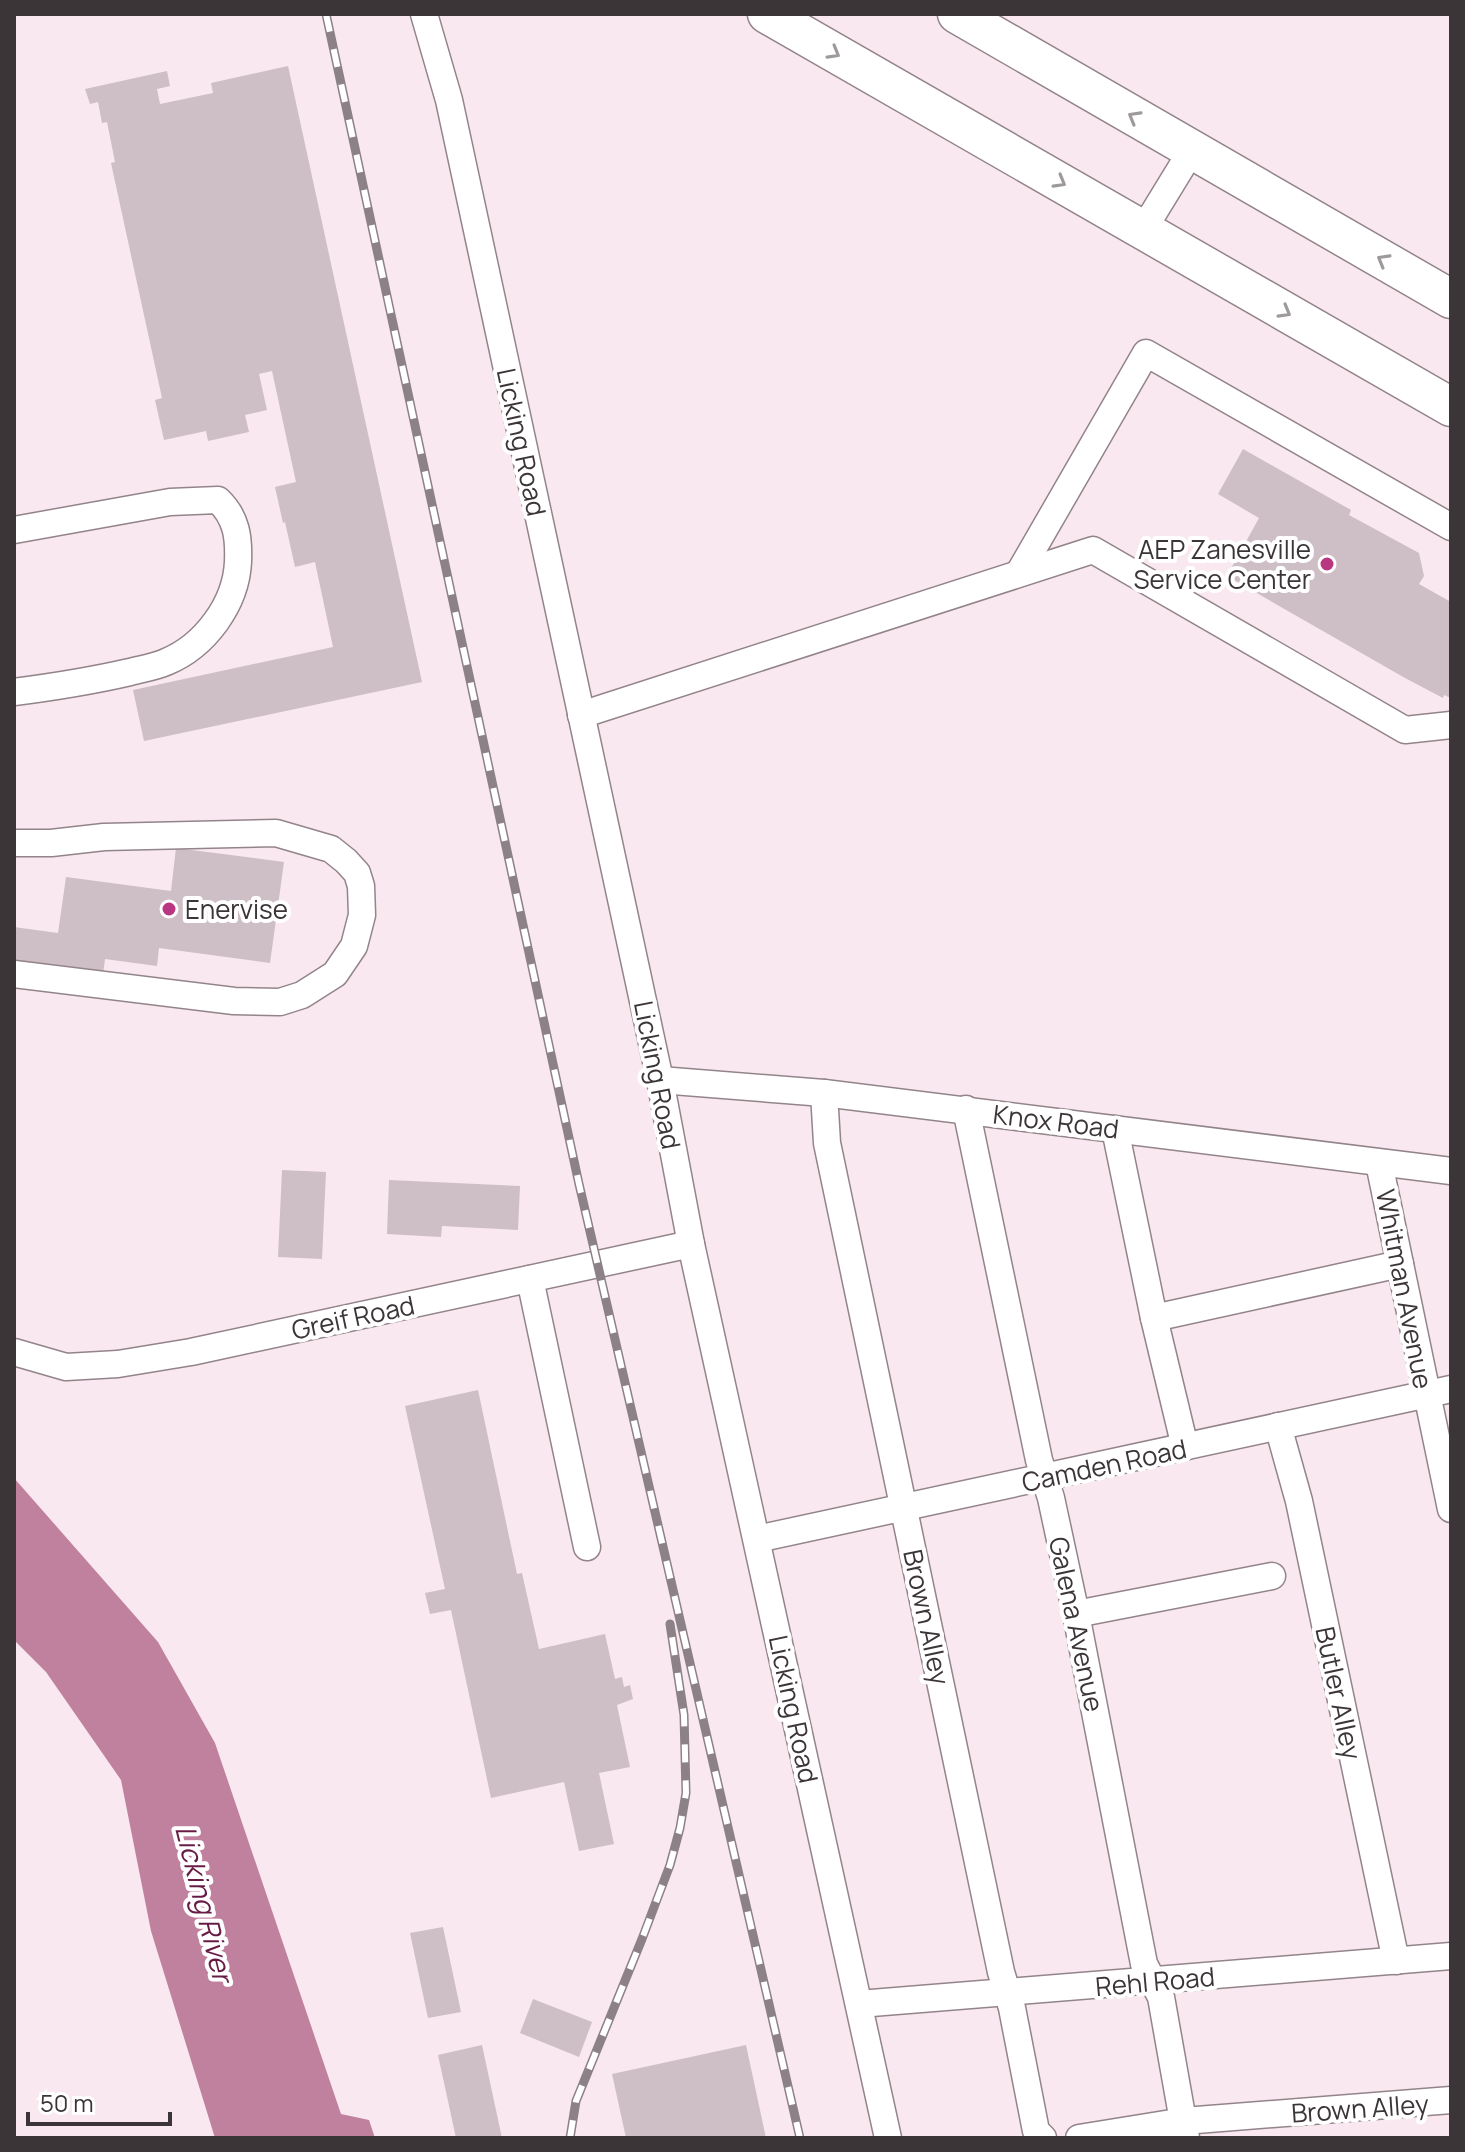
<svg xmlns="http://www.w3.org/2000/svg" width="1465" height="2152" font-family="Manrope,sans-serif">
	<style>
		.water { fill: #c0819f }
		.building { fill: #cebec5 }
		.lines { fill: none; stroke-linecap: round; stroke-linejoin: round }
		.minor-casing { stroke: #93848a; stroke-width: 29 }
		.highway-casing { stroke: #93848a; stroke-width: 41 }
		.minor { stroke: #fff; stroke-width: 26 }
		.highway { stroke: #fff; stroke-width: 38 }
		.rail-casing { stroke: #8c8186; stroke-width: 9 }
		.rail { stroke: #fff; stroke-width: 6; stroke-dasharray: 18; stroke-linecap: butt }
		.oneway { stroke: #9e9a9c }
		.poi-dot { fill: #b93780; stroke: #fff; stroke-width: 3 }
		.labels { text-anchor: middle; dominant-baseline: central; stroke-width: 8; stroke-linejoin: round; paint-order: stroke }
		.street-label { font-size: 26px; fill: #3c3538; stroke: #fff }
		.poi-label { font-size: 26px; fill: #3c3538; stroke: #fff; text-anchor: end }
		.water-label { font-size: 28px; font-style: italic; fill: #661b45; stroke: #fff }
	</style>
	<rect width="100%" height="100%" fill="#f9e8ef"/>
	<!-- water -->
	<polygon class="water" points="14,1478 158,1642 215,1743 341,2114 369,2120 375,2138 215,2138 151,1931 121,1780 46,1672 14,1640"/>
	<!-- building -->
	<g class="building">
		<polygon points="288,66 422,682 144,741 133,690 333,647 315,562 295,567 285,522 283,523 275,487 296,482 272,371 259,374 267,410 245,415 249,432 208,441 206,431 164,440 155,400 162,398 111,163 115,162 107,122 102,123 98,102 90,104 85,89 167,71 170,86 157,89 160,104 213,93 211,83"/>
		<polygon points="1243,449 1351,510 1349,515 1419,553 1424,576 1419,584 1451,602 1451,698 1444,695 1443,698 1405,678 1227,576 1259,518 1218,494"/>
		<polygon points="176,848 284,862 270,963 159,948 157,966 105,959 103,975 14,963 14,927 58,933 66,877 171,891"/>
		<polygon points="282,1170 326,1172 322,1259 278,1257"/>
		<polygon points="389,1180 520,1186 518,1230 442,1226 441,1237 387,1234"/>
		<polygon points="478,1390 517,1574 522,1573 539,1649 605,1634 615,1679 622,1677 624,1687 630,1685 633,1699 617,1705 630,1767 599,1773 614,1844 579,1851 564,1782 491,1798 451,1610 430,1614 425,1593 445,1589 405,1406"/>
		<polygon points="443,1927 461,2012 428,2018 410,1933"/>
		<polygon points="533,1999 592,2022 579,2057 520,2033"/>
		<polygon points="482,2045 502,2138 456,2138 438,2055"/>
		<polygon points="746,2045 766,2138 626,2138 612,2074"/>
	</g>
	<g class="lines">
		<!-- minor casing -->
		<g class="minor-casing">
			<g id="minor">
				<polyline points="424,14 449,100 660,1080 691,1244 888,2138"/>
				<polyline points="1143,230 1192,150"/>
				<path d="M14 530 170 502 218 500C237 518 239 538 238 562 236 604 205 646 166 662 155 667 141 669 130 672 91 681 53 687 14 692"/>
				<polyline points="1019,573 1146,353 1451,527"/>
				<polyline points="581,715 1093,550 1405,730 1451,725"/>
				<polyline points="14,843 51,843 104,837 276,833 331,849 346,861 357,873 361,886 362,915 354,946 335,974 302,995 280,1002 234,1001 14,974"/>
				<polyline points="660,1080 824,1093 1451,1171"/>
				<polyline points="824,1093 827,1143 1001,1972 1012,2008 1036,2131 1043,2138"/>
				<polyline points="966,1109 1039,1460 1051,1498 1076,1614 1144,1964 1161,1997 1186,2138"/>
				<polyline points="1115,1129 1154,1318 1185,1447"/>
				<polyline points="1379,1163 1451,1509"/>
				<polyline points="530,1279 587,1547"/>
				<polyline points="1154,1318 1400,1264"/>
				<polyline points="14,1352 66,1367 118,1364 191,1352 691,1244"/>
				<polyline points="1278,1426 1299,1501 1396,1961"/>
				<polyline points="757,1539 1451,1389"/>
				<polyline points="1076,1614 1272,1576"/>
				<polyline points="859,2004 1451,1956"/>
				<polyline points="1079,2138 1184,2121 1451,2100"/>
			</g>
		</g>
		<!-- highway casing -->
		<g class="highway-casing">
			<g id="highway">
				<polyline points="767,14 1451,407"/>
				<polyline points="957,14 1451,299"/>
			</g>
		</g>
		<!-- minor -->
		<use href="#minor" class="minor"/>
		<!-- highway -->
		<use href="#highway" class="highway"/>
		<!-- rail casing -->
		<g class="rail-casing">
			<g id="rail">
				<polyline points="326,14 579,1184 800,2138"/>
				<polyline points="570,2138 576,2101 642,1939 670,1865 680,1828 686,1793 684,1715 670,1624"/>
			</g>
		</g>
		<!-- rail -->
		<use href="#rail" class="rail"/>
	</g>
	<!-- one-way arrows -->
	<defs><path id="oneway-chevron" d="M-2-3.5L2.5 0L-2 3.5" fill="none" stroke-width="1.6" stroke-linecap="round" stroke-linejoin="round" transform="scale(2)"/></defs>
	<g class="oneway">
		<use href="#oneway-chevron" transform="translate(834 53) rotate(30)"/>
		<use href="#oneway-chevron" transform="translate(1134 117) rotate(-150)"/>
		<use href="#oneway-chevron" transform="translate(1060 182) rotate(30)"/>
		<use href="#oneway-chevron" transform="translate(1383 260) rotate(-150)"/>
		<use href="#oneway-chevron" transform="translate(1285 312) rotate(30)"/>
	</g>
	<!-- markers -->
	<g class="poi-dot">
		<circle cx="1327" cy="564" r="8"/>
		<circle cx="169" cy="909" r="8"/>
	</g>
	<g class="labels">
		<!-- street labels -->
		<g class="street-label">
			<text transform="translate(522 442) rotate(78)">Licking Road</text>
			<text transform="translate(658 1075) rotate(79)">Licking Road</text>
			<text transform="translate(1056 1121) rotate(7)">Knox Road</text>
			<text transform="translate(1405 1289) rotate(79)">Whitman Avenue</text>
			<text transform="translate(353 1317) rotate(-12)">Greif Road</text>
			<text transform="translate(1104 1465) rotate(-12)">Camden Road</text>
			<text transform="translate(927 1617) rotate(78)">Brown Alley</text>
			<text transform="translate(1077 1624) rotate(78)">Galena Avenue</text>
			<text transform="translate(1339 1693) rotate(78)">Butler Alley</text>
			<text transform="translate(794 1709) rotate(78)">Licking Road</text>
			<text transform="translate(1155 1981) rotate(-5)">Rehl Road</text>
			<text transform="translate(1360 2108) rotate(-4)">Brown Alley</text>
		</g>
		<!-- poi labels -->
		<g class="poi-label">
			<text x="1311" y="549">AEP Zanesville<tspan x="1311" dy="30">Service Center</tspan></text>
			<text x="185" y="909" text-anchor="start">Enervise</text>
		</g>
		<!-- water labels -->
		<g class="water-label">
			<text transform="translate(205 1903) rotate(76)">Licking River</text>
		</g>
	</g>
	<!-- border -->
	<rect width="1465" height="2152" fill="none" stroke="#3c3538" stroke-width="32"/>
	<!-- scale -->
	<path d="M28 2112v12h142v-12" fill="none" stroke="#3c3538" stroke-width="4"/>
	<text x="40" y="2112" font-size="24" fill="#3c3538" stroke="#ffffff" stroke-width="6" paint-order="stroke">50 m</text>
</svg>
